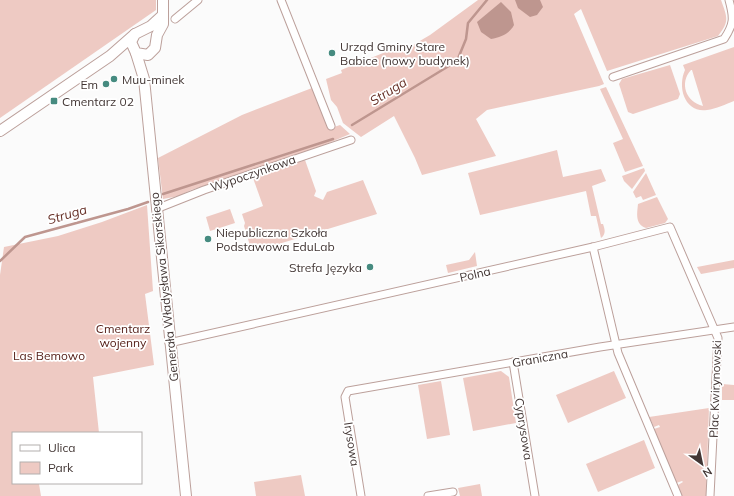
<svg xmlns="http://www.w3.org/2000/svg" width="734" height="496" font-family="Mulish,sans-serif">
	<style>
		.green { fill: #eecac3; fill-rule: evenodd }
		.water { fill: #be968f }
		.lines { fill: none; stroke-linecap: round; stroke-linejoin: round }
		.stream { stroke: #be968f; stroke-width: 2.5 }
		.street-casing { stroke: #bca09b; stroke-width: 9 }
		.secondary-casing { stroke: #bca09b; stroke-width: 12 }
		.street { stroke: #fff; stroke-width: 7 }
		.secondary { stroke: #fff; stroke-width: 10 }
		.poi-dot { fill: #468b80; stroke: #fff; stroke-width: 1.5 }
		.labels { text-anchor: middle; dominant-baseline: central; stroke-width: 3.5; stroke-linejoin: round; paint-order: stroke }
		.poi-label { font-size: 12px; fill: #423634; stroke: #fff; text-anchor: start }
		.street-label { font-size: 12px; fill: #423634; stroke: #fff }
		.park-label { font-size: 12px; fill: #57221b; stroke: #fff }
		.water-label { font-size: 13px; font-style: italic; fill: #673128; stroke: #fff }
	</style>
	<rect width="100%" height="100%" fill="#fbfbfb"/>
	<!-- green -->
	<g class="green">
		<polygon points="0,0 156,0 156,10 0,118"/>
		<path d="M478 0H721C727 17 730 21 718 36L607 71 581 9 574 14 604 84 599 86 487 110 476 119 496 156 422 175 415 158 394 116 361 137 343 123 337 107 331 100 326 79 342 73 341 70 398 47 401 52 430 35Z"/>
		<path d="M734 47V101C726 104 716 109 707 110 685 113 677 88 685 70L683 65ZM691 70H692L703 106C686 102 679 83 691 70Z"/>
		<polygon points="670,65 680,94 678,99 633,114 628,112 619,84 622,79"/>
		<polygon points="606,87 643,166 625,172 613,143 623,139 600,89"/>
		<polygon points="312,88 328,129 340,125 350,134 303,154 191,190 179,196 163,199 158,158 242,115"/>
		<path d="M557 150 563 177 601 169 606 181 592 186 601 224H603C605 230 606 234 601 238L596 216H591L586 191 480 215 468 173Z"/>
		<polygon points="305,160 316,191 314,196 323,200 327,192 363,180 377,214 252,252 244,226 245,223 242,214 263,206 253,178"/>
		<polygon points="644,168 645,171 632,189 624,181 622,176"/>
		<polygon points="646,173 656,195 643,200 641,196 636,198 633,192"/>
		<path d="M657 197 668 219 665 223 646 228C635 224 637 214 638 204Z"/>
		<polygon points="147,205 153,291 145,294 154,365 93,377 99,433 13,433 13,483 45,483 39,484 41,496 0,496 0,275 4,247 58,236 102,222"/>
		<polygon points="230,209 235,223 210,231 206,217"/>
		<polygon points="475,252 477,266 448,273 446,265 469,260"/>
		<polygon points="734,260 734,268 701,274 697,267"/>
		<polygon points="501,371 509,377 516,423 473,431 463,378"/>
		<polygon points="614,371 626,398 568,423 556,395"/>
		<polygon points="441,381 450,435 427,439 418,385"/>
		<polygon points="722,384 734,385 734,400 722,400"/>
		<polygon points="709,408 706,496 682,496 678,485 683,482 682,481 676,483 654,429 660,427 659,425 654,427 649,417"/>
		<polygon points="644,440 655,468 598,492 586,464"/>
		<polygon points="301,475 305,496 256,496 254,482"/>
		<polygon points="480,484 482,496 460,496 458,488"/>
	</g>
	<!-- water -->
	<g class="water">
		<polygon points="515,0 540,0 543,7 537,15 530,17 518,8"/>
		<path d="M501 2 511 12 514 25C509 34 501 37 491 39L481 32 477 22Z"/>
	</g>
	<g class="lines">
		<!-- stream -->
		<g class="stream">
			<polyline points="352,125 457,61 466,39 468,23 487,0"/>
			<polyline points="163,194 333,139"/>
			<polyline points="0,261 25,237 128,209 148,202"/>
		</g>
		<!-- street casing -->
		<g class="street-casing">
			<g id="street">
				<polyline points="281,0 331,126"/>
				<polyline points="175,19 198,0"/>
				<path d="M613 77 724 39C734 24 734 18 729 0"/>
				<polyline points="156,209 204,190 351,140"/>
				<polyline points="593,247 618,353 678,496"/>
				<polyline points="169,343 593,247 670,227 718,338 710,496"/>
				<polyline points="513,362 535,496"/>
				<polyline points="361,496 345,397 348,391 600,347 734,327"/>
				<polyline points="428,496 453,492"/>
			</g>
		</g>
		<!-- secondary casing -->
		<g class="secondary-casing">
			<g id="secondary">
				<polyline points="163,15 151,26 135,34 131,42 136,53 148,55 155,48 157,35 163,24 163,0"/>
				<polyline points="136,53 144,79 186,496"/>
				<polyline points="0,131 110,56 135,34"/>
			</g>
		</g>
		<!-- street -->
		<use href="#street" class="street"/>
		<!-- secondary -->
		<use href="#secondary" class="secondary"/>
	</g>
	<!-- markers -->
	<g class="poi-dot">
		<circle cx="332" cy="53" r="4"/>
		<circle cx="114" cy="79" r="4"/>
		<circle cx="106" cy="84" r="4"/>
		<rect x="50" y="97" width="8" height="8" rx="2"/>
		<circle cx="208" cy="239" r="4"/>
		<circle cx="370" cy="267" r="4"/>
	</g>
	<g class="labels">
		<!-- poi labels -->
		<g class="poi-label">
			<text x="340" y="46">Urząd Gminy Stare<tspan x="340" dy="14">Babice (nowy budynek)</tspan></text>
			<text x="122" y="79">Muu-minek</text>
			<text x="98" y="84" text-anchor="end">Em</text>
			<text x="62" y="101">Cmentarz 02</text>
			<text x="216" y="232">Niepubliczna Szkoła<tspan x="216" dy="14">Podstawowa EduLab</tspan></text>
			<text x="362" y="267" text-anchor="end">Strefa Języka</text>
		</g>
		<!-- street labels -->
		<g class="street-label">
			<text transform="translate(253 173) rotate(-19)">Wypoczynkowa</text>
			<text transform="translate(475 274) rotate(-13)">Polna</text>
			<text transform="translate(164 287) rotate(-96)">Generała Władysława Sikorskiego</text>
			<text transform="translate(540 358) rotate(-10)">Graniczna</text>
			<text transform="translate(715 389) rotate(-88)">Plac Kwirynowski</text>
			<text transform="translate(524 429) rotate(81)">Cyprysowa</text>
			<text transform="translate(352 444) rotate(81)">Irysowa</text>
		</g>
		<!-- park labels -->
		<g class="park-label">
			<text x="123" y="328">Cmentarz<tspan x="123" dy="14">wojenny</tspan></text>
			<text x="49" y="355">Las Bemowo</text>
		</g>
		<!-- water labels -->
		<g class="water-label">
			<text transform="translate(388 91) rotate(-32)">Struga</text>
			<text transform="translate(67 214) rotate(-16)">Struga</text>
		</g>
	</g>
	<!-- legend -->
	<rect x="12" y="432" width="130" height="52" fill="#ffffff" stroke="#b3afae"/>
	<rect x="20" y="445" width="20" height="6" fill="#ffffff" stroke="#b3afae"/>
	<text x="48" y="452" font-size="12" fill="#423634">Ulica</text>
	<rect x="20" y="462" width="20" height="12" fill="#eecac3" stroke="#b3afae"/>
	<text x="48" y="472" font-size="12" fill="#423634">Park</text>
	<!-- north arrow -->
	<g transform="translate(702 464) rotate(147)" stroke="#ffffff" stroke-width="3" paint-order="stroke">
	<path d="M0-3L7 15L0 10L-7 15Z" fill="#423634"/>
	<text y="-6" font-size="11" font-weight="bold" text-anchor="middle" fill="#423634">N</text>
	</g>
</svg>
